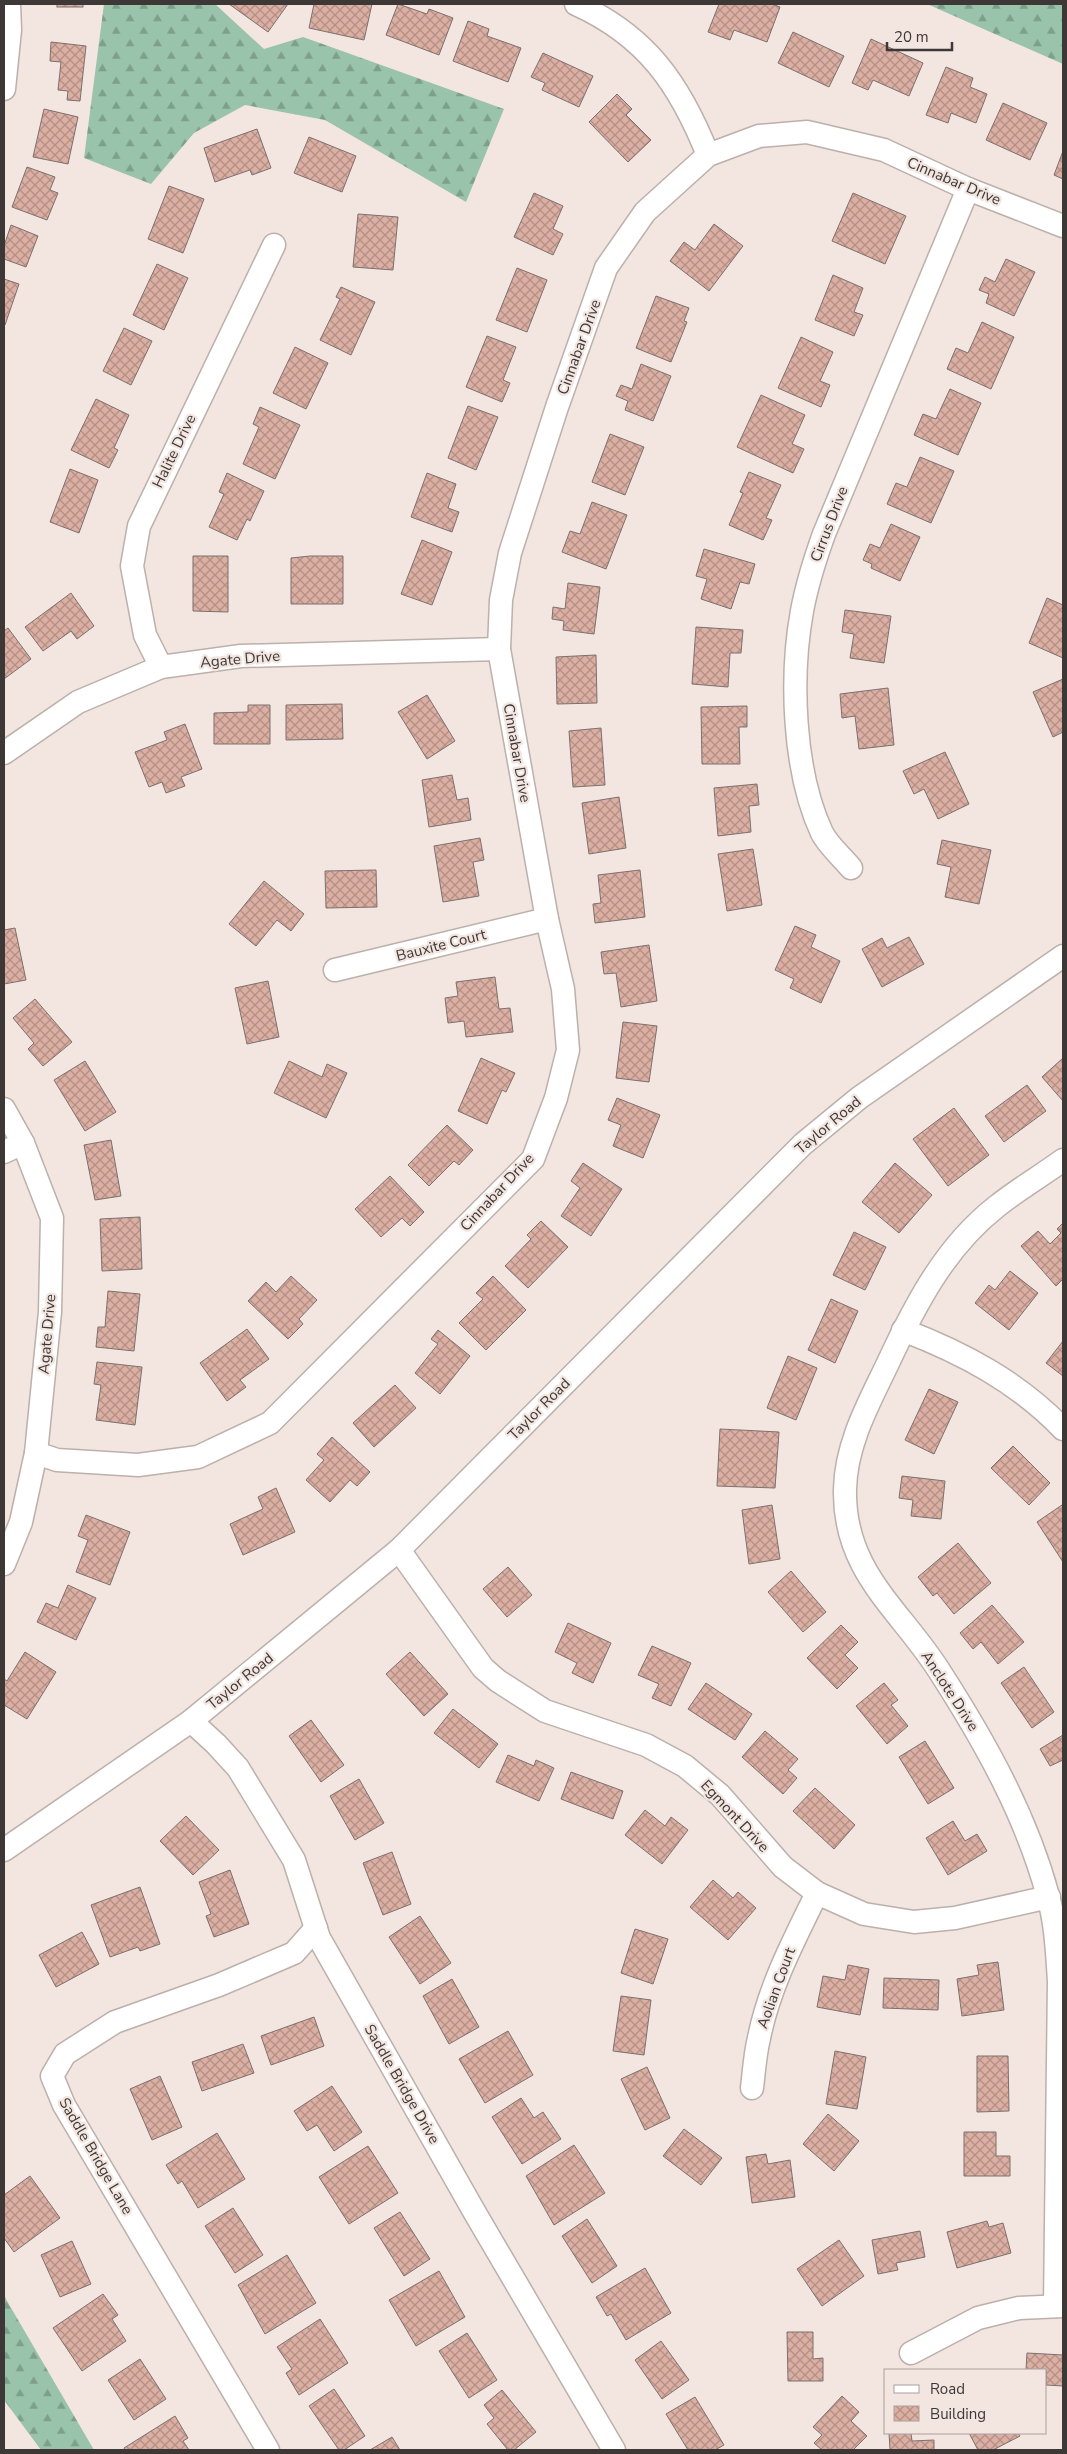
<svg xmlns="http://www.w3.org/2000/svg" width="1067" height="2454" font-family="'Nunito Sans',sans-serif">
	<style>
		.forest { fill: url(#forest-firs) }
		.building { fill: url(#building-cross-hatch); stroke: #7c706d }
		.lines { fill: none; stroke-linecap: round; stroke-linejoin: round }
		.street-casing { stroke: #bcb0ab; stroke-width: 25 }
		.street { stroke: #fff; stroke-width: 22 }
		.labels { text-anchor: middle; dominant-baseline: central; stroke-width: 4.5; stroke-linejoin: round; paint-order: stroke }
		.street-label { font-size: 15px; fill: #3d3836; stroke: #f3e6e1 }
	</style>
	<defs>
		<pattern id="forest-firs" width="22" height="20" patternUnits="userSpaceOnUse" patternTransform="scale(1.25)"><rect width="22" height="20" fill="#99c3ab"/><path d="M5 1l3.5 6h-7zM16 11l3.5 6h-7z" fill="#7e9f8c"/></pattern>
		<pattern id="building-cross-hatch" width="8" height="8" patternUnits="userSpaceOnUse" patternTransform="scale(1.25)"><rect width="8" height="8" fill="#dcafa3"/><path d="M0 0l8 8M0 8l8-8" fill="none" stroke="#b48f86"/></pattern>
	</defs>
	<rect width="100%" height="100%" fill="#f3e6e1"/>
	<!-- forest -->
	<g class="forest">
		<polygon points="104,4 215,4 264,49 303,37 504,109 466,202 325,120 245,105 194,133 151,184 84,158"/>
		<polygon points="927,4 1063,5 1063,64"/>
		<polygon points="4,2294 7,2301 94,2450 41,2450 4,2400"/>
	</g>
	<!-- building -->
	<g class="building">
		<rect x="57" y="4" width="26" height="3"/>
		<polygon points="229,4 288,4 268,32"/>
		<polygon points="314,4 372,4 364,40 309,28"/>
		<polygon points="398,4 427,14 429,9 453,18 439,55 386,35"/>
		<polygon points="719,4 772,4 780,7 767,42 734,30 730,40 708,32"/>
		<polygon points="468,21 489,29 487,36 521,48 508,82 453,61"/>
		<polygon points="793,32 844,56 829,87 778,63"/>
		<polygon points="871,39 923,63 909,96 873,80 868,90 852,83"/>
		<polygon points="51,42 86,46 80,101 67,100 68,91 58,90 61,62 50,61"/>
		<polygon points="543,53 593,76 579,107 542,90 545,83 531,77"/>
		<polygon points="946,67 973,78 970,87 987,94 976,123 951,113 948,123 926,115"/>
		<polygon points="617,94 632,109 626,115 651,140 628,162 589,122"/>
		<polygon points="1003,103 1047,123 1030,160 986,140"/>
		<polygon points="44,109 78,117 68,164 33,157"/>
		<polygon points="257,129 271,168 252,175 250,170 215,182 204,148"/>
		<polygon points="309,137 356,156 342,192 294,173"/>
		<polygon points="1063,151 1063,179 1054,175"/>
		<polygon points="27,167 55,177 50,190 58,193 47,220 12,207"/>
		<polygon points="169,186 204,199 183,253 148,239"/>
		<polygon points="534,193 563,206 553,229 563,234 553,255 514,237"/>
		<polygon points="853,193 906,216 885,264 832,241"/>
		<polygon points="358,214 398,217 393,270 353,267"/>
		<polygon points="714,224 743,246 709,291 670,261 684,242 695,250"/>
		<polygon points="11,225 38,236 26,267 4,259 4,246"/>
		<polygon points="1006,259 1035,272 1014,316 986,303 989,294 979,290 985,277 995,282"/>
		<polygon points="157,264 188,278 164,330 133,315"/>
		<polygon points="517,268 547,280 527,332 496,320"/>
		<polygon points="833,275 863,288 854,312 863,315 854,336 815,320"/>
		<polygon points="4,279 19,284 5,325 4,325"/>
		<polygon points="341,287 375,302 351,355 320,340 340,299 336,297"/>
		<polygon points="656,296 689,308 684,321 687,322 671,362 636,348"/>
		<polygon points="982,322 1014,337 991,389 947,369 956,348 968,353"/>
		<polygon points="124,328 152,341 131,385 103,371"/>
		<polygon points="487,336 516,347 503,380 510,383 502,402 466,387"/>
		<polygon points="801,337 833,352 820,381 830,385 821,407 778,388"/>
		<polygon points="295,347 328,363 306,409 273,393"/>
		<polygon points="641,364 671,376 653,421 625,410 628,401 616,396 621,385 632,389"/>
		<polygon points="950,389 981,403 958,455 914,435 923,414 936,419"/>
		<polygon points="761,395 805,415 792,444 804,449 793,473 737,447"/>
		<polygon points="96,399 129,415 114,448 118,450 109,468 71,450"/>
		<polygon points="468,406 498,417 476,470 448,458"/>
		<polygon points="260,407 300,425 275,479 243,464 259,427 253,424"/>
		<polygon points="610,434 644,447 625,495 592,482"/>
		<polygon points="920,457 954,471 931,523 887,504 896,483 907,487"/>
		<polygon points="70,469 98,480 79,533 50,522"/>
		<polygon points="749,472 781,485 766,518 772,520 763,540 729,525 743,493 740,492"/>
		<polygon points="227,473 264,491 250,521 247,519 237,540 209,527 224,494 219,492"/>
		<polygon points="427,473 456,484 448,508 459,512 452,532 411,517"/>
		<polygon points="592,502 627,515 606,569 562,552 570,531 580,534"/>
		<polygon points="891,524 920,537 900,581 871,568 872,564 863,560 870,544 880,548"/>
		<polygon points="422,540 452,552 432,605 401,594"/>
		<polygon points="704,549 755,564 749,584 740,582 731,609 701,599 707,579 696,576"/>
		<polygon points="193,556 228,556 228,612 193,611"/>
		<polygon points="310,556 343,556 343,604 291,604 291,558"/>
		<polygon points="568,583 600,587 594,634 563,630 564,621 552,619 553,607 565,609"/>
		<polygon points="71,593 94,626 77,639 71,631 43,651 25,627"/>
		<polygon points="1047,598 1063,605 1063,658 1029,643"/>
		<polygon points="845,610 891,616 884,663 850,658 854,634 842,632"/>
		<polygon points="696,627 743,630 741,653 730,653 728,687 692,684"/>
		<polygon points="8,628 31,659 4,679 4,631"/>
		<polygon points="596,655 597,703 557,704 556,657"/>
		<polygon points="1063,679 1063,732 1053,737 1033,692"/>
		<polygon points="888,688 894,745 859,749 855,716 842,718 840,694"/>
		<polygon points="427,695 455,741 427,759 398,712"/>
		<polygon points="342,704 343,739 286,740 286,705"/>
		<polygon points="248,705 270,705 270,744 214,744 214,713 248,712"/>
		<polygon points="747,706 747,727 739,727 740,764 702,764 701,707"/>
		<polygon points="185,724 202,769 181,777 185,786 166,793 162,782 149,787 135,752 167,740 164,732"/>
		<polygon points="601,728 605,785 573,787 569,731"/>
		<polygon points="945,752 969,804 938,819 924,789 914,794 903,771"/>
		<polygon points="452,775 457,800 468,798 471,820 429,827 422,780"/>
		<polygon points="757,784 759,805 749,806 751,832 718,836 714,788"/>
		<polygon points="619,797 626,848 589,854 582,803"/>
		<polygon points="480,838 484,860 473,862 479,896 443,902 434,846"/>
		<polygon points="942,840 991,850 979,904 945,897 951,867 937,864"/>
		<polygon points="753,849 762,905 727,911 718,854"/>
		<polygon points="376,870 377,907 326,908 325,871"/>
		<polygon points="640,870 645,917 595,923 593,904 601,903 598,875"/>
		<polygon points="264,881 304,914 291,931 277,920 256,946 229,924"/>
		<polygon points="795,926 816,935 811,947 840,961 821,1003 790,988 794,979 775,970"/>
		<polygon points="15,928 26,980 4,984 4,930"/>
		<polygon points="909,937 924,964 882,987 862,949 882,938 887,948"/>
		<polygon points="649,945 657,1001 621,1007 616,973 604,974 601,952"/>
		<polygon points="495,977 499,1009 510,1008 513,1032 466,1037 464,1021 448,1023 445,998 458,996 456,982"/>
		<polygon points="268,981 279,1037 247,1044 235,988"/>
		<polygon points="35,999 72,1042 43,1066 28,1049 34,1043 13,1018"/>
		<polygon points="623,1022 657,1026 649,1082 616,1078"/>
		<polygon points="481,1058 515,1073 506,1092 502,1090 487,1124 458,1111"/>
		<polygon points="1063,1058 1063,1101 1042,1077"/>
		<polygon points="85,1061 116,1112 85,1131 54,1080"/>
		<polygon points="289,1061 322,1077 327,1064 347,1073 326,1118 274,1093"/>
		<polygon points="1027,1085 1046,1111 1004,1142 985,1116"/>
		<polygon points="617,1098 660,1115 643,1158 613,1146 621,1125 608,1120"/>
		<polygon points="954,1108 989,1155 948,1186 913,1139"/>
		<polygon points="447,1125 473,1150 459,1165 454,1161 429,1186 408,1165"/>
		<polygon points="111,1140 121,1196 95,1200 84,1145"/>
		<polygon points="583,1163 622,1189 591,1236 561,1216 580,1188 571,1181"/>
		<polygon points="895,1163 932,1195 899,1233 862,1202"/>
		<polygon points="390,1176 424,1212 410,1226 402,1218 381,1237 355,1209"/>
		<polygon points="140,1217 142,1269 102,1271 100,1219"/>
		<polygon points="541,1221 568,1247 528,1288 505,1266 531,1239 527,1235"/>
		<polygon points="1063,1223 1063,1279 1056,1286 1021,1246 1038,1231 1050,1244 1061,1233 1057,1229"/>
		<polygon points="854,1232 886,1247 865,1290 833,1275"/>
		<polygon points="1010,1271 1038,1293 1009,1330 975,1303 989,1285 995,1290"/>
		<polygon points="291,1276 317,1300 299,1319 303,1324 288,1339 248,1301 266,1282 276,1292"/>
		<polygon points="493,1276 526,1310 486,1350 459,1323 483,1299 476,1293"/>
		<polygon points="108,1291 140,1294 134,1351 96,1347 98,1327 105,1327"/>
		<polygon points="831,1299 858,1311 835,1363 808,1350"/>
		<polygon points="247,1329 269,1359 240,1380 246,1387 227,1401 200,1363"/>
		<polygon points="438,1330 470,1356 440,1394 415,1373 438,1344 431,1339"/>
		<polygon points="1063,1341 1063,1376 1046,1363"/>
		<polygon points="788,1356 817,1368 796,1420 767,1408"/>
		<polygon points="97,1362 142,1367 135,1425 96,1420 101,1385 94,1384"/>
		<polygon points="395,1385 416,1408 374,1447 353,1423"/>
		<polygon points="929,1389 958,1402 934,1454 905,1440"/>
		<polygon points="720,1429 779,1432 775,1488 717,1486"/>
		<polygon points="332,1437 370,1472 357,1486 350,1480 330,1502 306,1480 324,1460 317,1454"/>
		<polygon points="1013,1446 1050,1483 1029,1505 991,1468"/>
		<polygon points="902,1476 945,1481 941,1519 911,1516 913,1500 899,1498"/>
		<polygon points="276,1488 295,1532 243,1555 230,1524 263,1509 258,1497"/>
		<polygon points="772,1505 780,1559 749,1564 742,1510"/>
		<polygon points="1062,1505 1063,1506 1063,1562 1037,1522"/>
		<polygon points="86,1515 130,1532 110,1585 76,1572 88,1540 78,1536"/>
		<polygon points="958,1543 991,1583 954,1614 937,1593 933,1596 918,1577"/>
		<polygon points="508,1567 532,1595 507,1617 483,1589"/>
		<polygon points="791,1571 826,1612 803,1632 768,1592"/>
		<polygon points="68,1585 96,1598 76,1640 37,1622 46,1603 58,1608"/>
		<polygon points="992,1605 1024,1642 998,1664 981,1642 973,1649 960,1633"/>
		<polygon points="568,1623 611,1643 593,1683 572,1673 577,1663 555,1652"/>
		<polygon points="841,1625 858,1642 845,1655 858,1668 837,1689 807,1658"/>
		<polygon points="652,1646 691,1663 671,1706 652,1698 659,1684 638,1675"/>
		<polygon points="25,1652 56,1672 27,1719 4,1705 4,1679 7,1681"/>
		<polygon points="410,1652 448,1694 424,1716 386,1674"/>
		<polygon points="1024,1667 1054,1712 1032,1728 1001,1683"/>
		<polygon points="706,1683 752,1714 735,1740 688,1709"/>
		<polygon points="884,1683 898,1700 891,1705 908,1726 887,1744 856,1706"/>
		<polygon points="453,1709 498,1744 479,1768 434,1733"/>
		<polygon points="311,1720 344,1765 321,1782 289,1736"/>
		<polygon points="765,1731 798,1759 788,1770 797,1778 783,1794 742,1757"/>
		<polygon points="1063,1735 1063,1760 1050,1766 1040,1749"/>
		<polygon points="925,1741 954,1788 928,1804 899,1757"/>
		<polygon points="508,1755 534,1766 536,1760 554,1768 539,1801 496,1782"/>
		<polygon points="571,1772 623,1791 613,1819 561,1799"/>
		<polygon points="359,1779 384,1823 355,1840 330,1796"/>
		<polygon points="815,1788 855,1825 834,1849 793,1811"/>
		<polygon points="645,1810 665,1826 671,1817 688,1830 662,1864 625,1835"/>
		<polygon points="186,1816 219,1850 193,1875 160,1841"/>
		<polygon points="953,1821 965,1841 977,1834 987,1851 948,1875 926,1838"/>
		<polygon points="392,1852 411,1904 383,1915 363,1863"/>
		<polygon points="230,1870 249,1924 214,1937 206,1916 211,1914 199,1882"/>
		<polygon points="713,1880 733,1898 738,1892 756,1908 728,1940 690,1907"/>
		<polygon points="140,1887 160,1944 140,1951 138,1947 110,1957 91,1905"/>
		<polygon points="420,1916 451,1963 420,1984 389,1937"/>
		<polygon points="635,1929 668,1939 653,1984 621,1973"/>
		<polygon points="82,1932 99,1964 56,1987 39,1955"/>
		<polygon points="998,1962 1004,2010 962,2016 957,1979 979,1975 977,1965"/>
		<polygon points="848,1965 869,1969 860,2015 817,2007 823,1976 845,1980"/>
		<polygon points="884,1978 939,1980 938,2010 883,2008"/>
		<polygon points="452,1979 479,2027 449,2044 423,1996"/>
		<polygon points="621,1996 651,2000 644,2055 613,2051"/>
		<polygon points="314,2017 324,2046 271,2065 261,2036"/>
		<polygon points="508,2031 533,2075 485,2103 459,2059"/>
		<polygon points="243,2044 254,2073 202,2091 192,2062"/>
		<polygon points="835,2051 866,2057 857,2109 826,2104"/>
		<polygon points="977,2056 1008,2056 1009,2111 977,2112"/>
		<polygon points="647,2067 670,2118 645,2130 621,2079"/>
		<polygon points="160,2076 182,2127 152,2140 130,2089"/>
		<polygon points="332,2086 362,2132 334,2151 317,2125 307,2131 294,2111"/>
		<polygon points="521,2098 534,2118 543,2112 561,2139 522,2164 492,2117"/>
		<polygon points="828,2114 859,2141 834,2171 803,2144"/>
		<polygon points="684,2129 722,2158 701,2185 663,2156"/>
		<polygon points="964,2132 996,2132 996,2156 1010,2156 1010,2176 964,2176"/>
		<polygon points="217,2133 245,2179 198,2208 182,2181 178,2184 166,2165"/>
		<polygon points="574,2145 605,2193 554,2225 526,2176"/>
		<polygon points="368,2146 398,2193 349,2224 319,2177"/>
		<polygon points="766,2154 768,2164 790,2160 795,2197 752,2203 746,2157"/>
		<polygon points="30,2176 60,2218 14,2252 4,2238 4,2195"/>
		<polygon points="233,2208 263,2255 235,2273 205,2226"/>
		<polygon points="400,2212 430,2259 404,2276 374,2228"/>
		<polygon points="587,2219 617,2266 592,2283 562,2236"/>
		<polygon points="987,2221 989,2227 1003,2223 1011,2253 957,2268 947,2232"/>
		<polygon points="920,2231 925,2257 896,2263 898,2270 878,2274 872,2240"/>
		<polygon points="839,2240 864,2276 822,2306 797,2269"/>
		<polygon points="72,2241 91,2284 60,2297 41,2255"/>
		<polygon points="287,2255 316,2303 265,2334 238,2285"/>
		<polygon points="645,2268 671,2313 626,2340 611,2314 607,2316 596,2297"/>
		<polygon points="439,2271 465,2317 416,2346 389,2300"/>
		<polygon points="103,2294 118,2315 112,2319 126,2341 82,2371 53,2328"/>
		<polygon points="320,2319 348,2363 299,2395 286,2373 292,2369 277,2347"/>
		<polygon points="787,2332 813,2332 813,2359 823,2358 823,2381 788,2381"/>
		<polygon points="467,2333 497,2380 469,2398 439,2351"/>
		<polygon points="661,2341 689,2380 662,2399 635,2360"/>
		<polygon points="1027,2353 1063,2355 1063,2386 1046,2385 1046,2370 1026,2370"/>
		<polygon points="140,2359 166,2399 134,2420 108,2380"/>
		<polygon points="334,2389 365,2436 344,2450 339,2450 309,2406"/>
		<polygon points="502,2390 536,2432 514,2450 508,2450 487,2424 494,2418 484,2405"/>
		<polygon points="842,2396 859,2412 851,2421 867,2436 853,2450 822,2450 814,2443 822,2435 813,2427"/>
		<polygon points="695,2397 724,2445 715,2450 688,2450 666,2414"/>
		<polygon points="175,2416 188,2438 183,2441 189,2450 125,2450 124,2448"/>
		<polygon points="889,2433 911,2433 912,2441 934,2440 934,2450 890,2450"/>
		<polygon points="969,2433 1018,2433 1020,2436 993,2450 978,2450"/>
		<polygon points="392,2437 400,2450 370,2450"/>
	</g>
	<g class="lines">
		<!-- street casing -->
		<g class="street-casing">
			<g id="street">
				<path d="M576 4C647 36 680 85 708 155"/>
				<polyline points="4,89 10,30 9,4"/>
				<polyline points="161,667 145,635 132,566 139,526 274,245"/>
				<polyline points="4,753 78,702 161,667 241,656 499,649"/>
				<path d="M851 868C842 857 828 845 822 833 793 771 790 677 802 611 807 584 815 559 824 534L968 189"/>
				<polyline points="335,970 547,919"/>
				<polyline points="4,1109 23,1143 52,1218 50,1312 36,1453 21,1522 4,1564"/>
				<polyline points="4,1152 23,1143"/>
				<path d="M903 1330C963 1353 1018 1382 1063 1429"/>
				<polyline points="36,1453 57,1460 138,1465 198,1457 270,1423 533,1159 556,1098 568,1050 563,989 547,919 499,649 501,600 510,553 557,407 606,268 645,212 708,155 759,136 807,132 884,150 968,189 1063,226"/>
				<polyline points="399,1550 483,1668 498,1681 545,1711 646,1745 685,1766 720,1795 783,1867 817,1893 864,1914 914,1922 955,1918 1049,1897"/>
				<polyline points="191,1721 216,1744 238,1768 294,1860 319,1938 475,2213 614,2450"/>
				<polyline points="4,1850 191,1721 399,1550 803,1144 859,1098 1063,956"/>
				<path d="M752 2088C754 2071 755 2054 759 2038 769 1987 794 1940 817 1893"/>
				<path d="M1055 2306 1059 1981C1057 1953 1056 1923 1048 1896 1026 1815 985 1742 940 1672 901 1610 843 1572 845 1489 846 1443 869 1403 888 1363 915 1305 945 1247 996 1207 1017 1190 1041 1176 1063 1160"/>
				<polyline points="911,2353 978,2318 1019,2308 1063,2306"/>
				<polyline points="268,2450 64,2105 52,2076 65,2054 115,2022 219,1985 294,1953 316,1928"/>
			</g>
		</g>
		<!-- street -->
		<use href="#street" class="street"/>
	</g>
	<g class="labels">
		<!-- street labels -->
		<g class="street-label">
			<text transform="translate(954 181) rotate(23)">Cinnabar Drive</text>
			<text transform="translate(579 347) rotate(-70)">Cinnabar Drive</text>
			<text transform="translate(174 451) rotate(-64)">Halite Drive</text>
			<text transform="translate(829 524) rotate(-69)">Cirrus Drive</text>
			<text transform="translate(240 659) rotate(-5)">Agate Drive</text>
			<text transform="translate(517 753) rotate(80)">Cinnabar Drive</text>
			<text transform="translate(441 945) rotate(-14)">Bauxite Court</text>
			<text transform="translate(828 1125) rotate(-40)">Taylor Road</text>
			<text transform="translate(497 1192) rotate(-47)">Cinnabar Drive</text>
			<text transform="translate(47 1334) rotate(-85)">Agate Drive</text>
			<text transform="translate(539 1409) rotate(-45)">Taylor Road</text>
			<text transform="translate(240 1681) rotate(-39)">Taylor Road</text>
			<text transform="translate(950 1691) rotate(57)">Anclote Drive</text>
			<text transform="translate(735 1816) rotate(47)">Egmont Drive</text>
			<text transform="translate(776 1988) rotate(-70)">Aolian Court</text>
			<text transform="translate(402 2084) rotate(60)">Saddle Bridge Drive</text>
			<text transform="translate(96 2156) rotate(60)">Saddle Bridge Lane</text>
		</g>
	</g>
	<!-- border -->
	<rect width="1067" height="2454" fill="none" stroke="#3d3836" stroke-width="10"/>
	<!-- legend -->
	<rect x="884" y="2369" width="162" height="65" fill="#f3e6e1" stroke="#aaa09d"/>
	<rect x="894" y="2385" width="25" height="8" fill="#ffffff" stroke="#aaa09d"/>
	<text x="930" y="2394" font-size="15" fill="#3d3836">Road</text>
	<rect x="894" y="2406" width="25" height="15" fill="url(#building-cross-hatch)" stroke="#aaa09d"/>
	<text x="930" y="2419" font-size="15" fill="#3d3836">Building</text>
	<!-- scale -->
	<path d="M887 42v8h65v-8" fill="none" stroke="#3d3836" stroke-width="2.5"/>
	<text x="894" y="42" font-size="15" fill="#3d3836" stroke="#f3e6e1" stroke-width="4" paint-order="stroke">20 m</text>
</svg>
